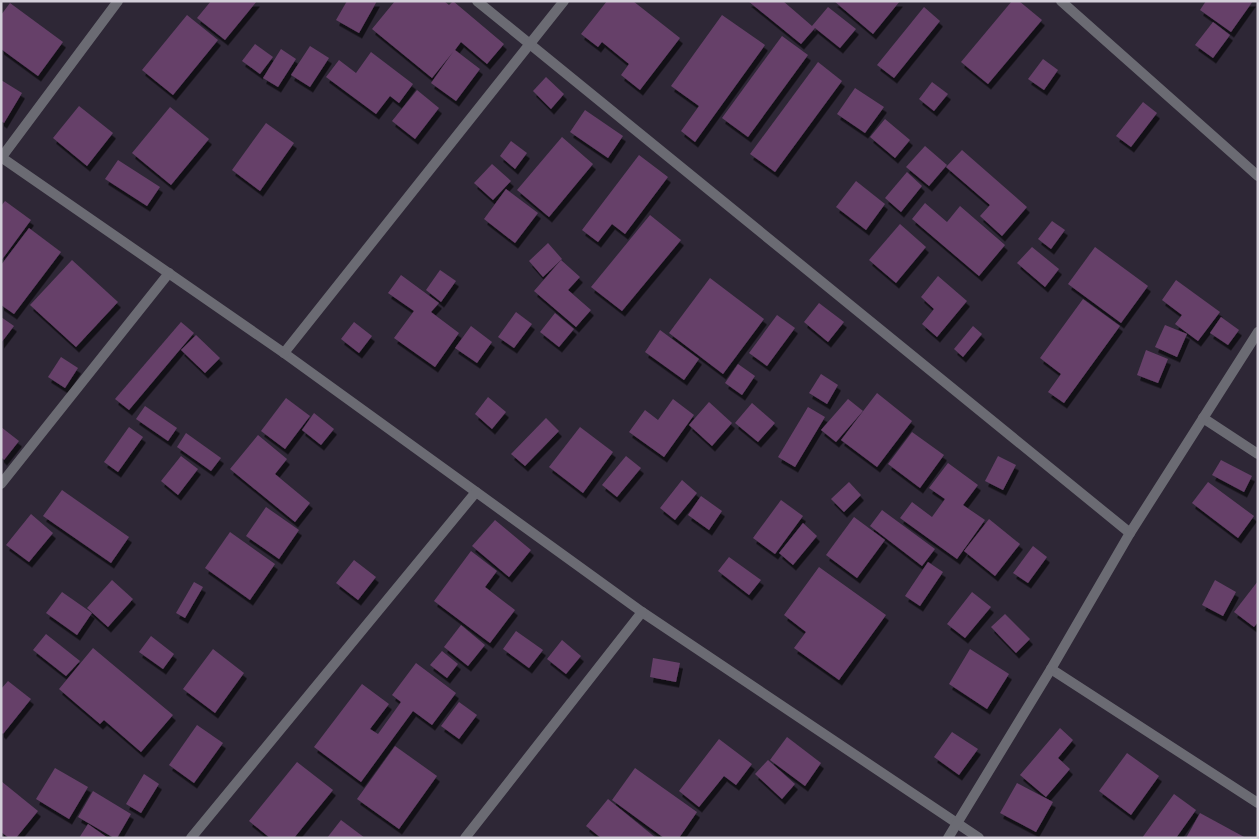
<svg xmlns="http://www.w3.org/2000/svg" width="1259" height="839" font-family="Helvetica,sans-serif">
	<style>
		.building { fill: #664069; filter: url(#shadow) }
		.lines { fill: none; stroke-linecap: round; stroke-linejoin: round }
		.minor { stroke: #6b6b73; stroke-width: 10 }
	</style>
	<defs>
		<filter id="shadow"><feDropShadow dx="3" dy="5.5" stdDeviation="0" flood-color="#0009"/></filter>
	</defs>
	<rect width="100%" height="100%" fill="#2e2736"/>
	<!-- building -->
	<g class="building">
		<polygon points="211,1 257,1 225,40 197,18"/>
		<polygon points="347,1 377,1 359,33 336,20"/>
		<polygon points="395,1 444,1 449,5 453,1 504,44 487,64 461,42 455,50 480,69 456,101 431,83 453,52 432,78 372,29"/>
		<polygon points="607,1 633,1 680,38 640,90 621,75 629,64 602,42 598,47 581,34"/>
		<polygon points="748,1 783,1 812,26 828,7 856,29 840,48 815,28 801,44"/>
		<polygon points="834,1 900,1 873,34"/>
		<polygon points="1012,1 1019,1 1042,20 988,84 961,62"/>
		<polygon points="1206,1 1253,1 1231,32 1200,10"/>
		<polygon points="10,3 63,42 38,76 1,49 1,15"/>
		<polygon points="924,7 940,21 894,78 877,65"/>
		<polygon points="187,15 218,40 173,95 142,70"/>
		<polygon points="722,15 765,45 695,142 681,131 699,106 671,86"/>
		<polygon points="1213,22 1230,35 1213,58 1195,45"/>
		<polygon points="782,36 808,55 748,137 722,118"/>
		<polygon points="255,44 273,57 260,74 242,61"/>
		<polygon points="310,46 329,58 310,87 291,75"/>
		<polygon points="281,49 296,59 278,87 263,78"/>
		<polygon points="371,52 413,84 399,103 390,96 376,114 326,77 339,60 356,73"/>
		<polygon points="1043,59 1058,70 1044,90 1028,79"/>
		<polygon points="818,62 842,81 775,172 750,154"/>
		<polygon points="546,77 564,94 551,109 533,91"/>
		<polygon points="1,80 22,93 4,123 1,121"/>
		<polygon points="932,82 948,94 934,111 919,99"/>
		<polygon points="855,88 884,107 865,133 837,114"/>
		<polygon points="417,90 439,108 415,139 392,121"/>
		<polygon points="1143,102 1157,113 1131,147 1116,136"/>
		<polygon points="79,106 113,133 87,166 53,138"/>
		<polygon points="170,107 209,139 171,185 132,153"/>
		<polygon points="585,110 623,136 608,158 570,132"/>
		<polygon points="885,119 910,140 895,158 870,137"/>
		<polygon points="266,123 294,143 260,191 232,170"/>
		<polygon points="562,137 593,164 549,217 517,190"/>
		<polygon points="511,141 527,153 515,169 500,156"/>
		<polygon points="925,146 947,165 929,186 906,167"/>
		<polygon points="962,150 1027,207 1002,236 980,216 990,205 946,167"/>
		<polygon points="639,155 668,177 625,234 612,224 598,242 582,230"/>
		<polygon points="118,160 160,187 147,206 105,179"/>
		<polygon points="492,164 511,181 493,200 474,183"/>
		<polygon points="907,172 922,186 901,212 885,198"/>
		<polygon points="856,181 885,204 866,230 836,207"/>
		<polygon points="506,189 538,213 515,243 484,219"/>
		<polygon points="5,201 31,220 1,261 1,206"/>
		<polygon points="925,203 947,222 960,206 1005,245 979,276 912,219"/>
		<polygon points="650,215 681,240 622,311 591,287"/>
		<polygon points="1052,221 1065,230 1051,249 1038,239"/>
		<polygon points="900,224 926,247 896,283 869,260"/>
		<polygon points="29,228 61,252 14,314 1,305 1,265"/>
		<polygon points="548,243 562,259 543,277 529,261"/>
		<polygon points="1032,247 1059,269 1045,287 1017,263"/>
		<polygon points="1095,247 1148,286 1121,323 1068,284"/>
		<polygon points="72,260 118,302 76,347 30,305"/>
		<polygon points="561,260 580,277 568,290 591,310 576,327 534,291"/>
		<polygon points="440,270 456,281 441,302 426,290"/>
		<polygon points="401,275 439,303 431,312 459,333 435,367 394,338 414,311 388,293"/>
		<polygon points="938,276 967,301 937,337 922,324 934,309 921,297"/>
		<polygon points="710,278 764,319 723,374 669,333"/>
		<polygon points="1176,280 1220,312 1198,341 1175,324 1182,315 1162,300"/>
		<polygon points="1083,299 1120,326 1064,403 1048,392 1061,374 1040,358"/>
		<polygon points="819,303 844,322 828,342 804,322"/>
		<polygon points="516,312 532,324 514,348 498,337"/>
		<polygon points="555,313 574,329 559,347 540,332"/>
		<polygon points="777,315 795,328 767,366 749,353"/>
		<polygon points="1,317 14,326 1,343"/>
		<polygon points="1221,317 1239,330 1228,345 1210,333"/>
		<polygon points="181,322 194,333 129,410 115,399"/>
		<polygon points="354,322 372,336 359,353 341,339"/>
		<polygon points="1165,325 1187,334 1177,357 1155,347"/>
		<polygon points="471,326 492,342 477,363 455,348"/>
		<polygon points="973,326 982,334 963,357 954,349"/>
		<polygon points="660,330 699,359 684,380 645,352"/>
		<polygon points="196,335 220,358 205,373 181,350"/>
		<polygon points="1146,350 1168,359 1158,383 1137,375"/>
		<polygon points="61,357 78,368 65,388 48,377"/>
		<polygon points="738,364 755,376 742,395 725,383"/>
		<polygon points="821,374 838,385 827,404 809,393"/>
		<polygon points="877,393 912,421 877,467 841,440"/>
		<polygon points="488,397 506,412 492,429 475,414"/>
		<polygon points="286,398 310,416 285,449 261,431"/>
		<polygon points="673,399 694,415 664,457 629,432 645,410 658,420"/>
		<polygon points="848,399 863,411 836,442 821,430"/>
		<polygon points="709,402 732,423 712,446 689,425"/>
		<polygon points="752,403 775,423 758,442 735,423"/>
		<polygon points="145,406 177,428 168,441 136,419"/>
		<polygon points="808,407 825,417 795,467 778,457"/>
		<polygon points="314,413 334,429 321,445 302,430"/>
		<polygon points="546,418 559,431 525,466 511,454"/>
		<polygon points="1,427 19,441 4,460 1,457"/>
		<polygon points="129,427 143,437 118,472 104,462"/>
		<polygon points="580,427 613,452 583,493 549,467"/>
		<polygon points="912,432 944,455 920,488 888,464"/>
		<polygon points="186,433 221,458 211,471 177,447"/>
		<polygon points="258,435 287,459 275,474 310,503 295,522 230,469"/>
		<polygon points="181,456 198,469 178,495 161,481"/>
		<polygon points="626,456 641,468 617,497 602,485"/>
		<polygon points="998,456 1016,465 1003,490 985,481"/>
		<polygon points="1221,460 1252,476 1244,492 1212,475"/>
		<polygon points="948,463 978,485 963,505 985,520 957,559 900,518 912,502 932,517 945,499 929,488"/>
		<polygon points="682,480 697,493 675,520 660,508"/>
		<polygon points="849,482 861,495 844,512 831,499"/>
		<polygon points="1208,482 1254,516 1238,538 1192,503"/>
		<polygon points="62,490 129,537 111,563 43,516"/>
		<polygon points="701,496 722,511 709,530 688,515"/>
		<polygon points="781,500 803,516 775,554 753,538"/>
		<polygon points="266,507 299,530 279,559 246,536"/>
		<polygon points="882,510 935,549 922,566 870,526"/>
		<polygon points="31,514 53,533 29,562 6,545"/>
		<polygon points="854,517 885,540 857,578 826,555"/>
		<polygon points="989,519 1020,544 995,576 964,551"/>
		<polygon points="495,520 531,550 509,577 472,546"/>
		<polygon points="803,523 817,536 793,565 779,553"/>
		<polygon points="230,532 275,564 250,600 205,568"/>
		<polygon points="1033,546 1047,557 1028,583 1013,573"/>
		<polygon points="471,551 497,571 485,587 515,610 490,643 434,601"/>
		<polygon points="729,557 761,580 749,595 718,571"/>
		<polygon points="354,560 376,577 358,600 336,583"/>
		<polygon points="928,562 943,572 920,606 905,596"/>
		<polygon points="819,567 886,615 839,680 794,648 806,632 784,615"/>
		<polygon points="112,580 133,599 108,627 87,608"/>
		<polygon points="1215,580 1236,592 1223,616 1202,605"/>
		<polygon points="1258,581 1258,622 1254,627 1234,612"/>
		<polygon points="194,582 203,587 185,618 176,613"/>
		<polygon points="62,592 92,613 77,635 46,613"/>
		<polygon points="972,592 991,607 965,638 947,624"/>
		<polygon points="1005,614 1030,639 1016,653 991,627"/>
		<polygon points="461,625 485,645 468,666 444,647"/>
		<polygon points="516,631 543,650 529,668 503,649"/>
		<polygon points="46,634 80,661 66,676 33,650"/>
		<polygon points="151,636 174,654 163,669 139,652"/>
		<polygon points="562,640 581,656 566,674 547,659"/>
		<polygon points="93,648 173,715 141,752 104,720 100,724 59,689"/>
		<polygon points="213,649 244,673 215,713 183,689"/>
		<polygon points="970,649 1009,674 987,709 949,684"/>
		<polygon points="442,651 458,664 447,678 430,665"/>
		<polygon points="653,658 680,663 676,682 650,677"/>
		<polygon points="416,663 456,693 432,725 413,711 361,782 314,747 362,684 389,704 370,729 378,734 401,702 392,695"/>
		<polygon points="8,681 31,699 3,734 1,732 1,689"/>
		<polygon points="459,702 477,715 459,739 441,726"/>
		<polygon points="197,725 223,743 194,783 169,765"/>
		<polygon points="1060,728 1073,740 1058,758 1070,769 1046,797 1020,775"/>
		<polygon points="952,732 978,749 959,775 934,757"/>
		<polygon points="787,737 821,763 805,786 770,760"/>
		<polygon points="719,739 752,764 736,785 724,776 699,807 679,791"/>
		<polygon points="395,746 437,776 399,829 357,799"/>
		<polygon points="1127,753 1159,776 1131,815 1099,791"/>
		<polygon points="768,760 795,784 782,799 755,774"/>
		<polygon points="297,762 333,790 294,838 270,838 249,821"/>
		<polygon points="55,768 88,787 69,819 36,799"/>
		<polygon points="635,768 697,812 679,838 664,838 612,800"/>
		<polygon points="144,774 159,784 141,813 126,804"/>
		<polygon points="1,781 38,811 16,838 9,838 1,832"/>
		<polygon points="1017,783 1053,802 1036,832 1000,813"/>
		<polygon points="93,791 131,814 117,838 114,838 78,817"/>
		<polygon points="1174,794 1196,810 1176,838 1142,838"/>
		<polygon points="608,799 656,838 601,838 586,826"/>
		<polygon points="1200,813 1246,838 1186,838"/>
		<polygon points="341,820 365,838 327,838"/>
		<polygon points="88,824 108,838 79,838"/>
	</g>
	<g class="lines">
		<!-- minor -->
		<g class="minor">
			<polyline points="477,1 1130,533"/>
			<polyline points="1061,1 1258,176"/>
			<polyline points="1,157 284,353 642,612 979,838"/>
			<polyline points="1,158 118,1"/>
			<polyline points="284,353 564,1"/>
			<polyline points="1203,418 1258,454"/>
			<polyline points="1,484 169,273"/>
			<polyline points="1051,669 1258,803"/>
			<polyline points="191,838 476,492"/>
			<polyline points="465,838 642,612"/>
			<polyline points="948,838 1051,669 1130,533 1258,332"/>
		</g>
	</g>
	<!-- border -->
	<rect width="1259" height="839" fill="none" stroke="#d3cfd9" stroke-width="5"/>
</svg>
